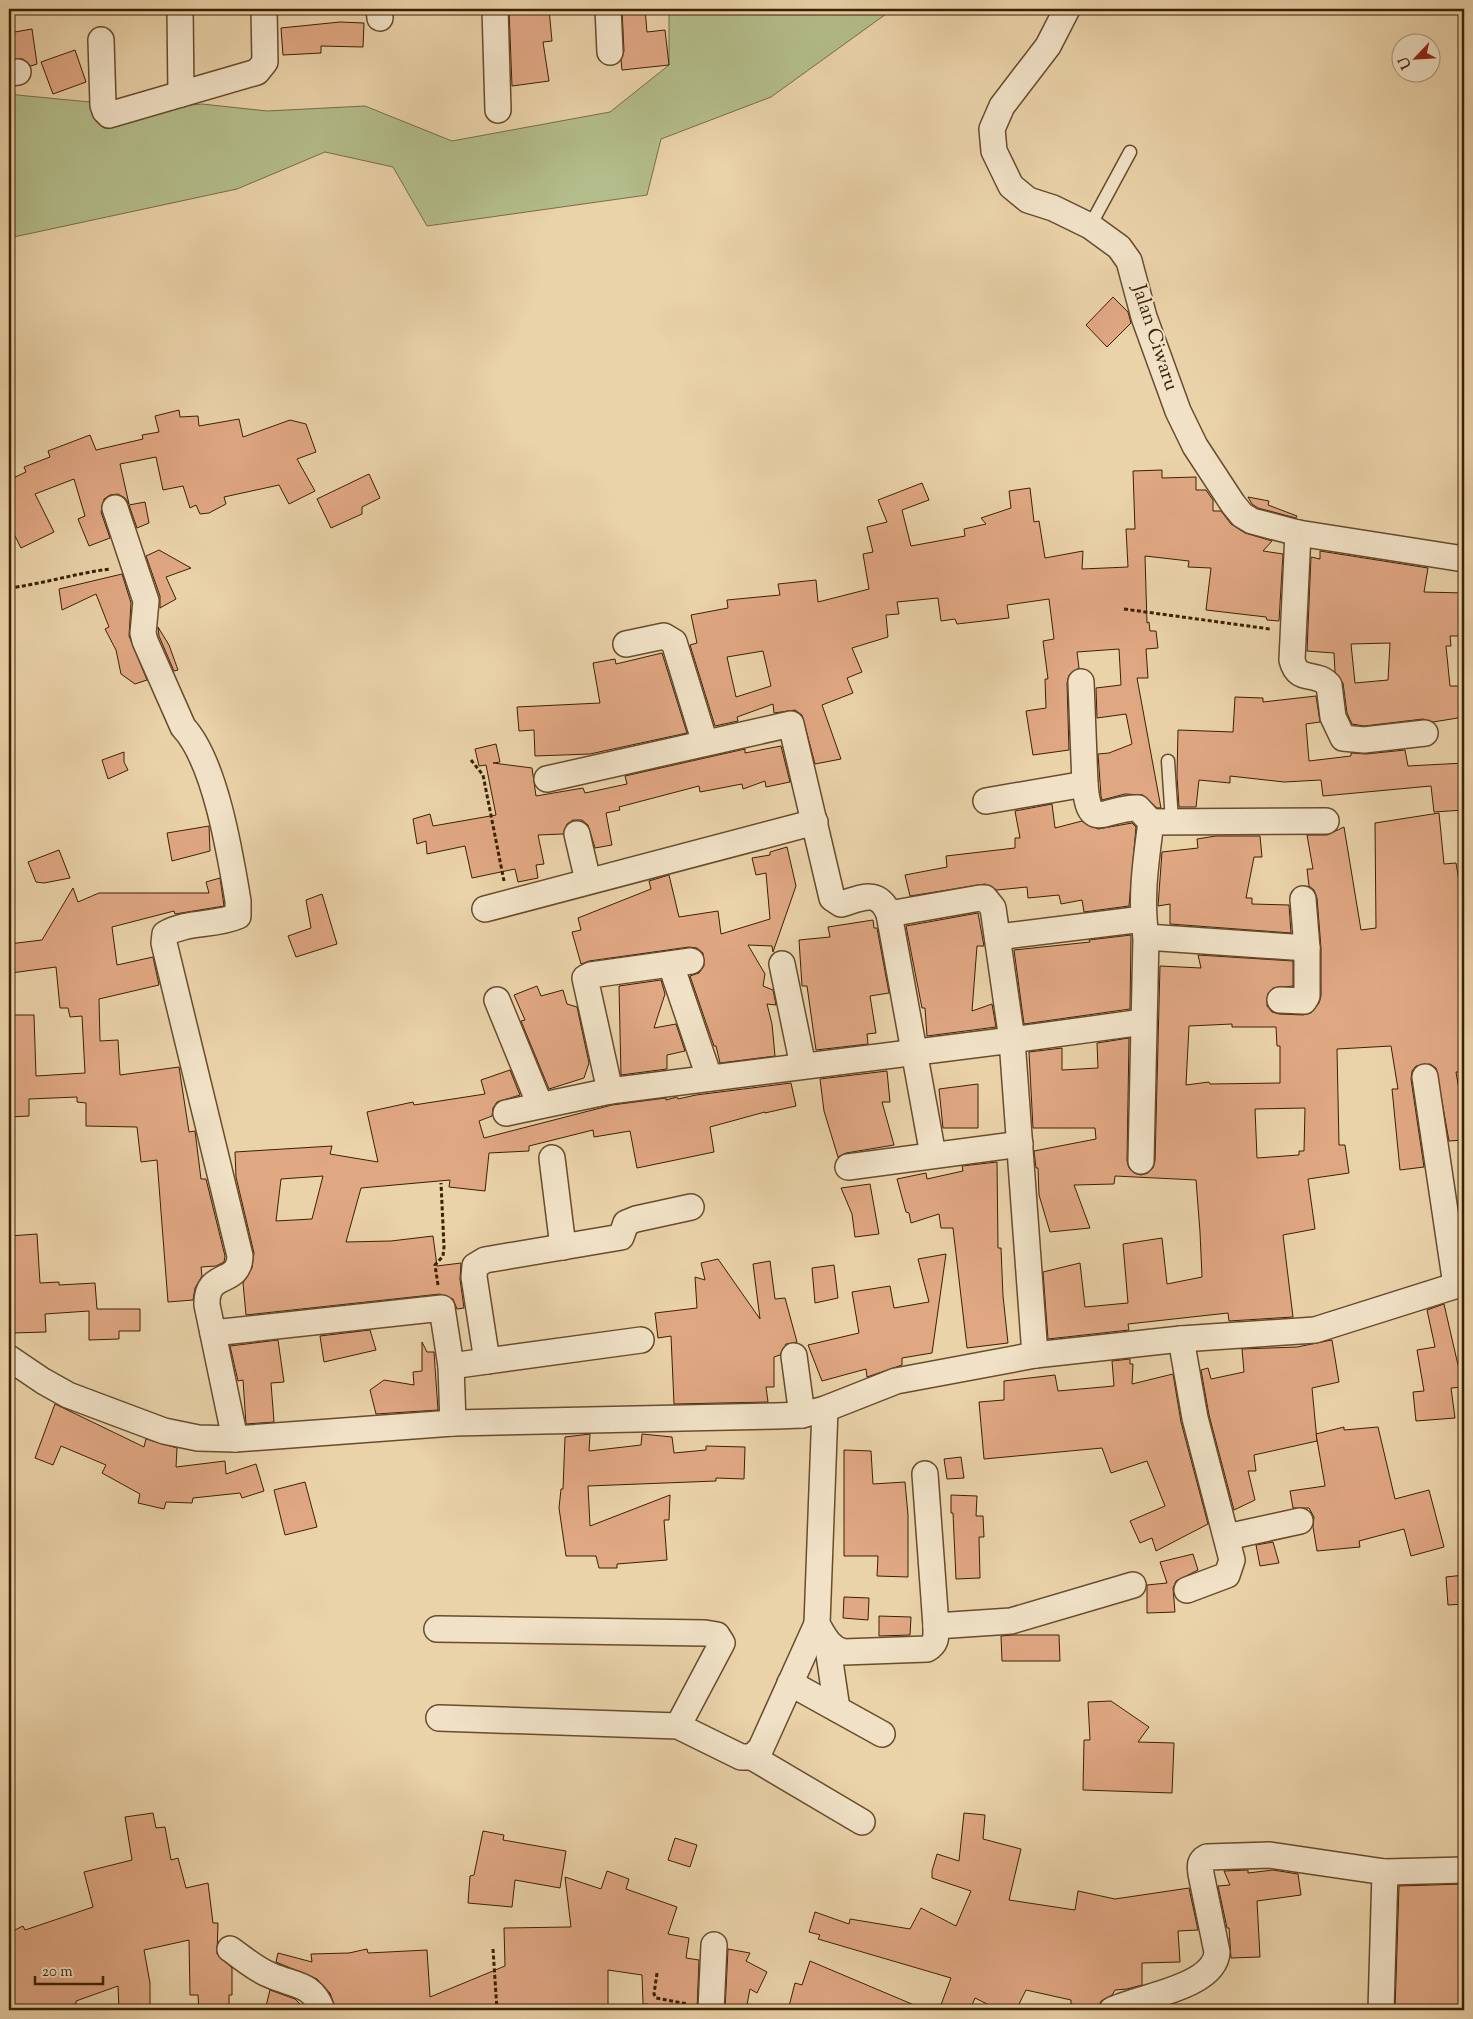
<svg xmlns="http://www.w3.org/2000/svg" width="1473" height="2019" font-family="'Sorts Mill Goudy',serif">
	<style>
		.green { fill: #b3bd8b; stroke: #786e47 }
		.building { fill: #e0a783; stroke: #3c2003; fill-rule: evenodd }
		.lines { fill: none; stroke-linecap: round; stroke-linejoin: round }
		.service-casing { stroke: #684c2c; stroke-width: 15 }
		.minor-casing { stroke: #684c2c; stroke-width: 28 }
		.path { stroke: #3c2003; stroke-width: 3; stroke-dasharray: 4 2.5; stroke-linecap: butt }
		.service { stroke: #f1e2c7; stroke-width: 12 }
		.minor { stroke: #f1e2c7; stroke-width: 25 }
		.labels { text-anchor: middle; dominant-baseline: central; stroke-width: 4; stroke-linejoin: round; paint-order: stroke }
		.street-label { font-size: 20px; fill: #3c2003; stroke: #f1e2c7 }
	</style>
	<rect width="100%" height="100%" fill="#ead2a9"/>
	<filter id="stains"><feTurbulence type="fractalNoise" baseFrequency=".004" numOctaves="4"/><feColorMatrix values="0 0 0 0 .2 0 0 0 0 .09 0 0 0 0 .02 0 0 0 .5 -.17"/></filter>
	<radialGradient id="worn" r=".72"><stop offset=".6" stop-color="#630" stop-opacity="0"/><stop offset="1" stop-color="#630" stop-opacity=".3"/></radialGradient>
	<!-- green -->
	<polygon class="green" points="669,9 893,9 771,97 661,139 647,195 427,226 393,167 325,152 237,189 9,238 9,90 17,95 90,102 112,124 179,106 202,104 267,111 365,106 452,141 610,112 669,65"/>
	<!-- building -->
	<g class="building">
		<polygon points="509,9 549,9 552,41 543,42 549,81 512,86"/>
		<polygon points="622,9 645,9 647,32 665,30 669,65 622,70 621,60 624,51"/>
		<polygon points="340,22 364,23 363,47 321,46 321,53 283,55 281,28"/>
		<polygon points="32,29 37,64 31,66 23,59 9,59 9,33"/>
		<polygon points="75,50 86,82 53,94 41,62"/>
		<polygon points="1113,297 1128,312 1131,323 1107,347 1086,325"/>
		<polygon points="179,410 180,417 198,416 199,426 239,419 243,437 290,420 306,424 316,452 297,459 315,491 289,504 279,485 224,497 226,504 209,513 200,514 196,505 190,508 183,486 163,490 156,457 120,464 129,504 125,498 118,494 110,495 104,499 101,512 110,538 89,546 78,519 85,516 74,479 35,494 54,532 21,548 9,524 9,480 26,472 24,467 50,457 48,451 90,435 96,450 143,439 142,435 159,432 155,416"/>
		<path d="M1162 470V478L1196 477V490H1206L1213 500V511H1221L1231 524 1245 533 1272 541 1263 551 1283 554 1279 621 1267 620 1266 617 1206 610 1211 568 1188 567 1189 561 1145 556 1147 623 1149 622 1150 631H1156L1158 648 1146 649 1148 678H1137L1161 808H1157L1143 795 1125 794 1102 800 1101 796 1098 754 1109 753 1132 744 1126 714 1097 718 1096 688 1121 685 1119 649 1077 652 1079 668 1069 675 1067 683 1069 750 1033 755 1026 711 1046 708 1045 679H1048L1043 641 1054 639 1049 599 1007 605 1009 618 957 624 955 619 941 621 938 598 897 602 899 614 886 615 888 637 852 648 862 672 847 678 853 693 822 705 841 759 815 764 802 715 795 710 774 713 773 704 737 717 738 721 715 726 690 645 697 643 691 615 728 608 727 600 780 595 778 584 816 580 818 602 869 589 863 554 873 552 867 527 887 522 878 500 922 483 929 500 902 510 911 546 965 536 964 529 986 524 981 518 1011 508 1009 491 1030 488 1034 522 1039 521 1045 558 1083 551 1082 569 1128 567 1126 529H1135L1133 471ZM763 651 771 686 736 697 727 657Z"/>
		<polygon points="369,474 380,498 362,507 362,514 331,528 317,499"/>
		<polygon points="1248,497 1269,501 1268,505 1297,516 1296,518 1258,508 1252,504"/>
		<polygon points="145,502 149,523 137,528 129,505"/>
		<polygon points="159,550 191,568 166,577 176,599 160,608 160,596 146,556"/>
		<path d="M1320 551 1428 568 1424 592 1464 593V636H1450L1451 646H1446L1450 686H1459V692H1464V717L1433 722 1423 719 1364 726 1352 724 1347 713 1343 683 1335 672 1334 653 1307 651 1311 557 1320 559ZM1390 643 1388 680 1355 683 1351 644Z"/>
		<polygon points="122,574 131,603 129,636 147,680 135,684 121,674 116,650 105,629 109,627 96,594 62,610 59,589"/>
		<polygon points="158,627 169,645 178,670 174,671 159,636"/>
		<polygon points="662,653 687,733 590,754 535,756 534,730 519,731 517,707 600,703 593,663 615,659 616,664"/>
		<polygon points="1316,696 1320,722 1306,724 1309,761 1351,756 1351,753 1366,754 1405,750 1408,766 1464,763 1464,810 1434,812 1431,786 1323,796 1321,780 1284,782 1230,776 1230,783 1199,780 1196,807 1179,807 1177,776 1178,730 1233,732 1235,697 1263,698 1263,702"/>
		<polygon points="496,744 500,762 493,763 532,768 536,796 583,788 585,793 627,784 625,776 745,749 745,753 781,746 790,782 766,787 765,781 743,789 742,784 700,792 699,786 619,807 620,810 606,813 612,845 595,848 588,825 582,820 573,820 567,824 563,834 538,835 544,864 536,865 538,878 518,882 515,869 472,878 465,846 427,854 426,841 417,844 413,819 430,814 433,826 496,815 486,765 479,766 475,749"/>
		<polygon points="124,752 124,762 128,770 108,779 102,760"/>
		<polygon points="1052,804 1055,828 1082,821 1098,829 1132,823 1136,827 1129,906 1084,912 1082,900 1061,904 1059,895 1028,898 1027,887 997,890 985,884 910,896 905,875 947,867 946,856 1015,848 1015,838 1020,838 1015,811"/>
		<path d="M1439 813 1444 864 1456 863 1464 910V1040H1461L1464 1072H1456L1464 1119V1140L1449 1141 1436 1068 1430 1064 1416 1066 1412 1071 1411 1079 1424 1167 1400 1170 1392 1089H1398L1391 1046 1337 1049 1339 1145H1345L1349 1173 1308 1179 1315 1229 1283 1235 1293 1317 1229 1321 1228 1313 1128 1324 1129 1330 1048 1339 1043 1272 1080 1263 1085 1307 1128 1303 1123 1244 1162 1238 1167 1284 1202 1277 1200 1232 1196 1180 1115 1176 1114 1184 1074 1185 1090 1228 1050 1232 1039 1195 1038 1168H1036L1034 1151 1096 1139 1095 1128H1033L1029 1052 1062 1048V1070L1098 1068 1097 1043 1129 1038 1127 1161 1129 1168 1134 1173 1141 1175 1148 1173 1153 1168 1155 1161 1160 966 1201 968 1198 955 1293 961V986L1273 988 1268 993 1267 1006 1272 1012 1279 1014 1303 1015 1311 1013 1319 1003 1321 996V948L1317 898 1314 890 1309 886 1307 869H1313L1307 835H1327L1344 827 1361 930 1376 928 1375 823ZM1232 1024V1027H1276L1277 1046H1280V1083L1210 1084 1209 1082 1186 1085 1189 1026ZM1305 1108 1304 1151H1299V1155L1257 1158 1255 1109Z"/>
		<polygon points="209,826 210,851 172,861 167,833"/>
		<polygon points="1216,836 1260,836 1262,857 1254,857 1246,898 1252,898 1252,904 1289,905 1291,933 1170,924 1170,904 1158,906 1162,852 1198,848 1197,839"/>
		<polygon points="787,847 796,886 773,952 772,946 748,945 765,974 763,986 773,990 776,1005 767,1004 772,1024 775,1056 720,1063 716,1046 714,1046 690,976 699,973 704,966 703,953 697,948 689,947 589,961 581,964 572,932 581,930 578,918 651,889 649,881 669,875 679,917 718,911 721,934 770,919 766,873 756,875 752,858 770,855 770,852"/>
		<polygon points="59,850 70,878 44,883 36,882 28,862"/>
		<polygon points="220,878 224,906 175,914 174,911 112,927 117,965 153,957 159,985 99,999 100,1041 118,1040 120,1075 179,1067 189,1132 195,1131 201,1179 206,1179 225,1256 224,1262 216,1266 201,1267 202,1276 195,1288 193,1300 168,1302 157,1160 141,1162 137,1127 86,1126 86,1103 77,1102 77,1097 29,1099 29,1116 9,1117 9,1015 34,1015 36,1076 85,1073 82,1016 70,1017 68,1008 60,1008 56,967 11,973 9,944 42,940 73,888 78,902 99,893 209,893 206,882"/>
		<polygon points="322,894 337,944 296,957 288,936 311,928 306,900"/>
		<polygon points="978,913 984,946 977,946 972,1011 992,1004 996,1027 927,1036 925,1008 922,1008 906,926"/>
		<polygon points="873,920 874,928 877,928 889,993 870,996 876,1033 867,1034 868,1044 816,1050 807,986 802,986 799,940 830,937 828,927"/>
		<polygon points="1131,935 1130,1009 1024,1024 1014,950 1090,942 1089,940"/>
		<polygon points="661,980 665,994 654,1028 676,1024 685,1051 667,1055 667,1069 621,1075 619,986"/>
		<polygon points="537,986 541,996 563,990 567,1004 577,1007 589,1063 584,1078 549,1089 521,1021 525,1020 514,995"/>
		<path d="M510 1070 520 1095 497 1102 493 1108 492 1116 479 1121 484 1138 612 1105 666 1098V1100L677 1097 678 1099 696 1095 791 1083 796 1106 765 1113V1112L710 1127 714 1152 637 1168 630 1131 594 1137 593 1130 529 1146V1151L489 1153 485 1191 449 1187 450 1180 361 1188 346 1242 391 1241 433 1236 437 1266 461 1263 460 1279 464 1308 457 1309 453 1299 440 1294 246 1315 243 1283 252 1268 254 1253 236 1177 235 1152 332 1146 330 1154 378 1162 367 1112 413 1102 414 1105 485 1094 481 1080ZM323 1176 312 1219 276 1221 281 1179Z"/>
		<polygon points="887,1071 890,1102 882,1102 894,1145 846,1153 838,1157 824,1111 820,1079"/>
		<polygon points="978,1084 978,1128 943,1128 939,1089"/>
		<polygon points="997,1162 998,1248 1001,1248 1003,1296 1008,1343 967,1348 953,1228 941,1228 939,1214 911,1223 909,1213 906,1212 897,1179 926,1173 927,1179 963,1171 962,1166"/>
		<polygon points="870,1184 879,1234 855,1237 852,1214 841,1188"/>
		<polygon points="37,1234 40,1283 59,1282 59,1285 95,1283 97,1309 140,1309 140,1331 119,1331 119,1339 89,1340 89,1311 45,1314 46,1332 12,1333 9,1236"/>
		<polygon points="946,1254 932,1353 902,1358 902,1365 867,1377 866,1369 822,1381 808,1345 859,1333 852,1292 890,1286 894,1308 929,1302 918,1259"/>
		<polygon points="718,1259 760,1319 753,1264 770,1261 775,1299 785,1298 797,1342 786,1344 780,1355 774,1357 774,1387 766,1387 768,1402 674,1404 671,1336 658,1338 655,1313 697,1308 695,1277 705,1280 701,1263"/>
		<polygon points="834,1265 838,1298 815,1303 812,1268"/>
		<polygon points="1444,1304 1458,1365 1464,1364 1464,1387 1451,1388 1455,1418 1416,1421 1413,1392 1424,1391 1417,1350 1435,1347 1427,1310"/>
		<polygon points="370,1330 376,1350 324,1362 320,1336"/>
		<polygon points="278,1340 284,1382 271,1383 274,1422 246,1424 243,1380 238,1381 230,1346"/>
		<polygon points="1332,1340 1339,1382 1312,1388 1317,1441 1254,1455 1256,1471 1248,1471 1255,1500 1234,1510 1209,1415 1201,1370 1208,1368 1211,1379 1244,1372 1242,1349 1297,1347"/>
		<polygon points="422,1342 427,1352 434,1352 438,1410 376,1414 370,1390 384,1380 414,1385 413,1372 422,1371"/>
		<polygon points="1130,1359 1130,1364 1133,1364 1132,1384 1173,1374 1181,1422 1208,1524 1156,1551 1152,1538 1140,1543 1130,1521 1165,1506 1147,1461 1111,1473 1102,1448 984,1459 979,1402 1004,1400 1004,1381 1055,1375 1058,1391 1114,1386 1112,1361"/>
		<polygon points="55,1404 144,1447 146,1439 177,1448 176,1467 225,1461 226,1474 256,1464 264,1491 242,1498 240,1493 193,1498 192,1503 166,1502 164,1509 138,1503 140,1494 102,1473 106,1465 61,1446 53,1465 35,1458"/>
		<polygon points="1344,1427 1344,1430 1378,1427 1395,1499 1429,1490 1444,1547 1411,1556 1404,1529 1359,1541 1360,1547 1317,1551 1313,1527 1314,1517 1309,1508 1293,1508 1290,1491 1325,1486 1316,1434"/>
		<polygon points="590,1434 589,1451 641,1445 642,1434 672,1437 674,1453 706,1450 706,1446 745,1447 744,1479 716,1478 716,1481 588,1486 590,1526 670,1495 669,1520 664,1520 667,1560 617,1564 617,1568 599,1568 596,1556 566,1556 559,1508 561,1489 563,1489 565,1437"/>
		<polygon points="844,1450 871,1451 873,1484 905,1482 908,1515 908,1577 877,1576 878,1556 844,1556"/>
		<polygon points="961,1457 964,1478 947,1479 944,1459"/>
		<polygon points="305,1482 317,1527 285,1535 274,1490"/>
		<polygon points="951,1495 977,1496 976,1516 983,1516 984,1537 979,1537 980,1578 956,1579 953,1513 951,1513"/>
		<polygon points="1273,1542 1279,1563 1260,1566 1256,1545"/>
		<polygon points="1193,1554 1198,1570 1176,1581 1173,1588 1175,1612 1147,1613 1147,1585 1167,1583 1160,1562"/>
		<polygon points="1464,1575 1464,1604 1448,1605 1446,1577"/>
		<polygon points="844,1597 869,1598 868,1620 843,1618"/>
		<polygon points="879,1616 911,1617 910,1635 879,1636"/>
		<polygon points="1013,1635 1059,1635 1060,1661 1002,1661 1001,1636"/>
		<polygon points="1111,1701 1149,1727 1138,1742 1174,1743 1172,1793 1083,1790 1084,1740 1090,1740 1088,1702"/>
		<polygon points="153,1813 156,1828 165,1827 171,1860 178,1858 186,1888 208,1883 213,1923 218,1923 217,1954 232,1968 232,1995 229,1995 229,2010 199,2010 198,1995 190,1995 189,1940 144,1950 150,1983 150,2010 119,2010 118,1986 76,2001 76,2004 58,2006 58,2010 9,2010 9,1933 23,1926 25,1930 93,1907 84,1872 132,1860 125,1817"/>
		<polygon points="964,1813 985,1815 983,1839 1021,1849 1009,1900 1075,1910 1078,1891 1115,1899 1189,1888 1198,1930 1178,1931 1180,1962 1142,1963 1142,1985 1127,1989 1115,1990 1112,1995 1101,2001 1098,2008 1071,2004 1071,2000 1026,1990 1016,2010 999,2010 975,1998 970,2010 939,2010 951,1978 818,1939 820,1935 809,1932 815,1912 849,1924 850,1919 910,1929 921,1908 956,1926 971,1891 932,1878 932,1871 937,1854 959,1861"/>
		<polygon points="483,1831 504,1835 503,1840 566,1851 560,1888 515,1880 512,1907 468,1903 470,1876 474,1875"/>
		<polygon points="675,1838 697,1845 690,1867 668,1860"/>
		<polygon points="1248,1870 1248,1873 1273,1870 1298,1874 1301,1895 1257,1901 1260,1957 1231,1958 1229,1928 1227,1928 1218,1886 1230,1885 1224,1871"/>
		<polygon points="607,1871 629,1879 626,1889 677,1907 668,1934 689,1938 686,1958 699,1960 697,2010 648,2010 648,2004 643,2004 642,1975 608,1970 608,2010 336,2010 330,1993 317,1979 276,1962 278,1953 312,1962 311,1954 349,1953 367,1949 368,1953 427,1950 430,1997 505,1966 504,1928 571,1927 565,1877 601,1889"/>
		<polygon points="1464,1884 1464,2010 1395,2010 1399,1886"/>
		<polygon points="728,1949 750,1953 746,1961 767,1972 757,1993 750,1989 746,2010 725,2010"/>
		<polygon points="810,1961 926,2010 788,2010 795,1983 802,1985"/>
		<polygon points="270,1990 295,1999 306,2010 265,2010"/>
	</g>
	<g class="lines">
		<!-- service casing -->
		<g class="service-casing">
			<g id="service">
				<polyline points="1090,226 1130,152"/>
				<polyline points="1168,761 1172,821"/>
			</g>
		</g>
		<!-- minor casing -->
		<g class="minor-casing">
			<g id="minor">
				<polyline points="180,9 181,94"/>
				<polyline points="379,9 380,18"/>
				<polyline points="495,9 498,110"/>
				<polyline points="608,9 610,52"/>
				<polyline points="1067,9 1048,46 1002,106 992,129 994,151 1011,186 1028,200 1053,208 1090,226 1119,247 1129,261 1144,317 1178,411 1195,446 1233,504 1242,515 1252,521 1298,533 1464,559"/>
				<polyline points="101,40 103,105 105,111 109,115 257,72 265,62 264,9"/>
				<polyline points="9,73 18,72"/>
				<path d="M115 508 146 601 143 633 145 641 183 727C215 761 230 853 238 901V916C215 926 187 921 165 934L164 943 240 1256C239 1287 206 1269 207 1305L235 1439"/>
				<path d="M1298 533 1292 660C1298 684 1315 670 1329 685L1333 717 1343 738 1364 740 1425 733"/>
				<polyline points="626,644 664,636 674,642 705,743"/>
				<polyline points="1081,682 1085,784"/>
				<path d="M547 779 791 724 832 898 841 904C862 898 878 888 889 914L933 1155"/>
				<path d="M986 801 1085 784C1089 835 1104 807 1138 808L1151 822"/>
				<polyline points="577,834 588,881"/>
				<polyline points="485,909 815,822"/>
				<polyline points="889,914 980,898 985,898 993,908 1012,1040 1143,1022"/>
				<polyline points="998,937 1143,919"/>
				<polyline points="1146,937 1307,948 1303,899"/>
				<polyline points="782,964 803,1066"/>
				<polyline points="671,965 709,1077"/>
				<polyline points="497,1000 540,1105"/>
				<polyline points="1280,1000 1304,1001 1307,996 1307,948"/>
				<polyline points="1425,1077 1456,1285"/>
				<polyline points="610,1091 585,978 591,975 691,961"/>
				<polyline points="506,1113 610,1091 1012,1040 1035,1355"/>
				<polyline points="552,1158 563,1247"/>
				<path d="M1141 1161 1146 937C1140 899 1146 860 1151 822L1326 821"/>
				<polyline points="848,1167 1020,1144"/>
				<polyline points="213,1333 442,1308 451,1366 453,1423"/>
				<polyline points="1181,1339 1195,1418 1232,1560 1227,1575 1187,1590"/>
				<polyline points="794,1356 802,1415"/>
				<polyline points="9,1358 43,1381 68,1395 164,1431 198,1438 235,1439 453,1423 776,1416 802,1415 825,1409 896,1381 1035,1355 1181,1339 1315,1330 1464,1283"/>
				<polyline points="487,1361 474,1277 475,1266 485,1260 621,1237 626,1223 636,1219 691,1207"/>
				<polyline points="451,1366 641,1340"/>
				<path d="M825 1409 817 1624C824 1636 829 1648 844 1652L927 1649C937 1643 936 1637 936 1626L1011 1621 1133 1585"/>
				<polyline points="925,1474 936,1626"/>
				<polyline points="1227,1537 1300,1521"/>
				<polyline points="437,1629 705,1633 717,1635 722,1643 678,1726"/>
				<polyline points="827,1641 837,1709"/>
				<polyline points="790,1683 882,1734"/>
				<polyline points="439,1718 678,1726 741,1757 752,1757 761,1748 817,1624"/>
				<polyline points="752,1757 862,1822"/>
				<path d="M230 1949C243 1958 255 1969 270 1975 294 1986 312 1982 322 2010"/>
				<polyline points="711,2010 714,1945"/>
				<path d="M1112 2010C1137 1997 1215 1988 1217 1952L1201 1874C1200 1866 1199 1861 1207 1857L1270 1855 1385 1872"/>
				<polyline points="1381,2010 1385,1872 1464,1870"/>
			</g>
		</g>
		<!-- path -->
		<g class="path">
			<path d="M9 588C43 584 76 573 110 569"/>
			<polyline points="1124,609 1270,629"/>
			<polyline points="471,760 483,775 504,881"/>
			<polyline points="438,1285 435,1265 443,1256 444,1247 441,1183"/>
			<polyline points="493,1949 497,2010"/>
			<polyline points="657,1973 654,1994 656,1998 688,2004"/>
		</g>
		<!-- service -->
		<use href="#service" class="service"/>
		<!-- minor -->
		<use href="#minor" class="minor"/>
	</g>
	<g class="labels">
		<!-- street labels -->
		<g class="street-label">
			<text transform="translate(1154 338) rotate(72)">Jalan Ciwaru</text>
		</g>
	</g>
	<!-- margin -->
	<rect width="1473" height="2019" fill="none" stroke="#ead2a9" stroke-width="30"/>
	<rect x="10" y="10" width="1453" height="1999" fill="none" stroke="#3c2003" stroke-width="2.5"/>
	<rect x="15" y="15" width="1443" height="1989" fill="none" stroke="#3c2003"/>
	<!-- north arrow -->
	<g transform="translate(1416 58) rotate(245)"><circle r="24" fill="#f1e2c7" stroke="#a99479"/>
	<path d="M0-4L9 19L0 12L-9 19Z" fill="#8f2418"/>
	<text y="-8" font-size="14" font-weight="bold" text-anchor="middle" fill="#3c2003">U</text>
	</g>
	<!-- scale -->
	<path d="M35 1976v8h68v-8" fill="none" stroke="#3c2003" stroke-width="2.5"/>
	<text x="42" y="1976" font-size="15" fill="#3c2003" stroke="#f1e2c7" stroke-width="4" paint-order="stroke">20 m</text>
	<rect width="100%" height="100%" filter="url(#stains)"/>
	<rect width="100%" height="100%" fill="url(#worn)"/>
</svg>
